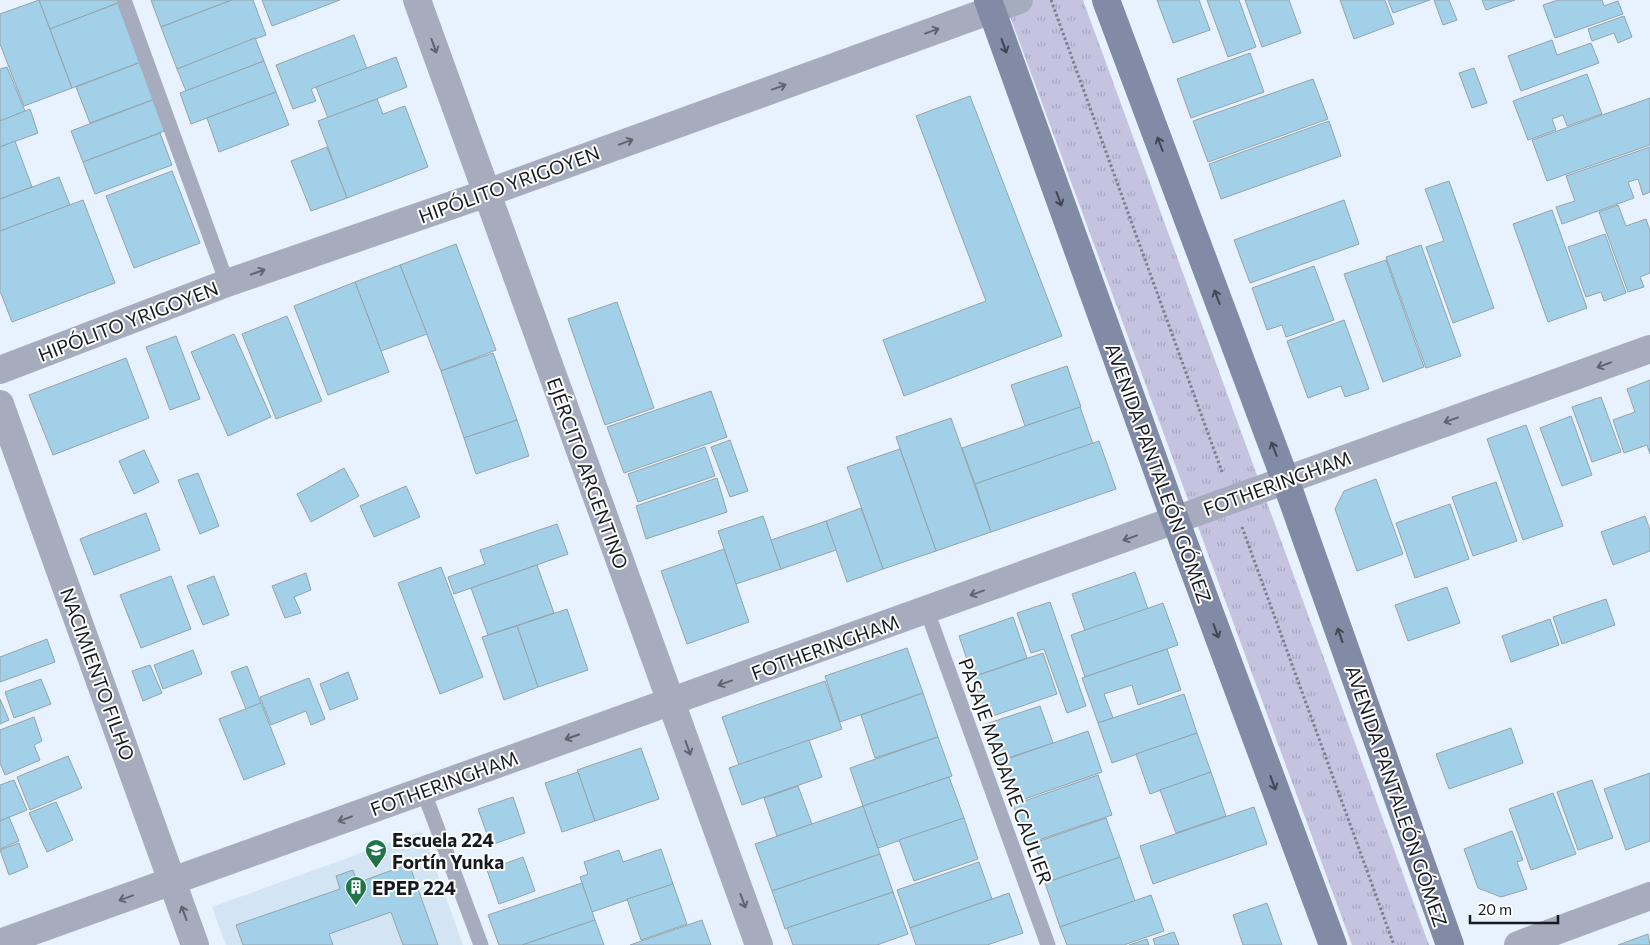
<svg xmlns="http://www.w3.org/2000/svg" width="1650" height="945" font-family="Commissioner,sans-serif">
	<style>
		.built { fill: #d3e4f4 }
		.grass { fill: url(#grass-tufts) }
		.building { fill: #a2d0e9; stroke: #94a3aa }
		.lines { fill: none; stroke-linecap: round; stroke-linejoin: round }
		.path { stroke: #7a8189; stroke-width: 3; stroke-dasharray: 2.5 2.5; stroke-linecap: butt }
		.service { stroke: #a6acbe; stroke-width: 15 }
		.minor { stroke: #a6acbe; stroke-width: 28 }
		.secondary { stroke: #828ba6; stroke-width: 28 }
		.oneway { stroke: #5e636e }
		.oneway2 { stroke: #414754 }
		.labels { text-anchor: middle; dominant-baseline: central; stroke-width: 4; stroke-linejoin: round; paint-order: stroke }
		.street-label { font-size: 19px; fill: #161a1e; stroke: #fff }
		.poi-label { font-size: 19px; font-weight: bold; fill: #161a1e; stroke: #fff; text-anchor: start }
	</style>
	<defs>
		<pattern id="grass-tufts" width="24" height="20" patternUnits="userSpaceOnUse" patternTransform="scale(1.25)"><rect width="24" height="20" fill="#c5c3e0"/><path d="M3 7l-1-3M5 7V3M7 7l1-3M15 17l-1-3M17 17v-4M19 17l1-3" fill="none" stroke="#a8a7c0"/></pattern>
	</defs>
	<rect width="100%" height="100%" fill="#e7f2fe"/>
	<!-- built -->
	<polygon class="built" points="422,831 463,945 226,945 212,907"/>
	<!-- grass -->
	<polygon class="grass" points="1004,0 1083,0 1429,945 1352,945"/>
	<!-- building -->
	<g class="building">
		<polygon points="39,0 72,88 24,106 0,44 0,14"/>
		<polygon points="39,0 117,0 118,3 50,29"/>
		<polygon points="151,0 232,0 161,27"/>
		<polygon points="232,0 253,0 266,35 177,69 161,27"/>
		<polygon points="262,0 340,0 272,26"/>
		<polygon points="1157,0 1199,0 1210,30 1173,43"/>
		<polygon points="1207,0 1239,0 1256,47 1228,57"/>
		<polygon points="1245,0 1289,0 1301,33 1262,47"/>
		<polygon points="1340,0 1385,0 1394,24 1354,39"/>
		<polygon points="1388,0 1430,0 1393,13"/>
		<polygon points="1434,0 1449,0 1457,20 1443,25"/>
		<polygon points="1482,0 1515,0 1486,10"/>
		<polygon points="1558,0 1602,0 1604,6 1618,1 1623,14 1555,38 1543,5"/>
		<polygon points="118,3 141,62 72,88 50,29"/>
		<polygon points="1624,16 1632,37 1618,43 1614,33 1592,41 1588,29"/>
		<polygon points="354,35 367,69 311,89 316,101 293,109 276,65"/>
		<polygon points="255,38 264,61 186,91 177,69"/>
		<polygon points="1552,40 1557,55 1591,43 1599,63 1521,91 1508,56"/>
		<polygon points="1250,53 1264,92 1191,118 1177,79"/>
		<polygon points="396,57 407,87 328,118 316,87"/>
		<polygon points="264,61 276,92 191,124 180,93"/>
		<polygon points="141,62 155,99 90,123 76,87"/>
		<polygon points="7,67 25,111 0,121 0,69"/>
		<polygon points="1474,68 1487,103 1472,108 1459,73"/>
		<polygon points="1587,74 1602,114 1567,126 1563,115 1552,119 1556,130 1528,140 1513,101"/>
		<polygon points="1313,79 1328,119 1208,162 1193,121"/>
		<polygon points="276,92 289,125 219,152 207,118"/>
		<polygon points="970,96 1062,336 904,396 883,340 986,301 916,116"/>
		<polygon points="1650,98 1650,145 1547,181 1532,140"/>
		<polygon points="155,99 167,130 83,162 71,131"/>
		<polygon points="377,99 383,114 405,106 428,167 347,198 318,121"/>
		<polygon points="30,109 38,133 0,147 0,121"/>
		<polygon points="1329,121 1341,156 1221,199 1209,164"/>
		<polygon points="160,133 172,165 95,194 83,162"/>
		<polygon points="15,141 32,187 0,199 0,147"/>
		<polygon points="327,147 347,198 311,211 291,161"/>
		<polygon points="1650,147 1650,192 1643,195 1638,179 1628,182 1634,198 1562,224 1556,207 1575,201 1566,176"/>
		<polygon points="172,171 200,243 134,268 106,196"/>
		<polygon points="59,177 70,205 0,231 0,199"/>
		<polygon points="1449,181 1494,308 1453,323 1426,247 1444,241 1425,189"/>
		<polygon points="83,200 115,283 12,322 0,291 0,231"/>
		<polygon points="1344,200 1359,244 1250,283 1234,240"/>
		<polygon points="1618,205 1626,226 1646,219 1650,231 1650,273 1640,277 1644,287 1628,292 1599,212"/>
		<polygon points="1552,210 1587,308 1548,322 1513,224"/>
		<polygon points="1605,234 1626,293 1604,301 1601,292 1586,297 1568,247"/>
		<polygon points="456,244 496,350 441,371 400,265"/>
		<polygon points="1421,245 1461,356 1426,368 1386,257"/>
		<polygon points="1386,260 1424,367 1383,382 1344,274"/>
		<polygon points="400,265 427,334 381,351 355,282"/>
		<polygon points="1314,266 1334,320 1286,337 1282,325 1267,330 1252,288"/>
		<polygon points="355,282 389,372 328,395 294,306"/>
		<polygon points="617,302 654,408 605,425 568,319"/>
		<polygon points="287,316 322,401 276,419 242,334"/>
		<polygon points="1344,320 1369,389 1345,397 1341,386 1308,398 1287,341"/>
		<polygon points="234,334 271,417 228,436 191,352"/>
		<polygon points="176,336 200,399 170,410 146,347"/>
		<polygon points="493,353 517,420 464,438 441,371"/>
		<polygon points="126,358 149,418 53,455 29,395"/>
		<polygon points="1067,366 1081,407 1025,426 1011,385"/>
		<polygon points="1650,380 1650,454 1647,445 1624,453 1613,420 1635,412 1627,389"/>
		<polygon points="711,391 727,437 624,473 607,427"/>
		<polygon points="1601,397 1621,452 1592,462 1572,407"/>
		<polygon points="1080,407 1093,444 975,484 962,448"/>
		<polygon points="1571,416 1592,475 1562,486 1540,428"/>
		<polygon points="951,418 991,532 936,551 896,437"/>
		<polygon points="517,420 529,456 476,474 464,438"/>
		<polygon points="1526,425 1563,526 1523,540 1487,439"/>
		<polygon points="730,440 748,491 730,497 711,447"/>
		<polygon points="1099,441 1116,489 991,532 975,484"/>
		<polygon points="705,447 715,476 638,502 628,474"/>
		<polygon points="900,449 936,551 883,569 847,467"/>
		<polygon points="144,450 159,482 134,494 119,461"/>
		<polygon points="344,468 359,496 311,522 297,494"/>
		<polygon points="198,473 219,526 200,534 178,480"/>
		<polygon points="717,478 727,512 646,539 636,506"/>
		<polygon points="1376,479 1403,554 1357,571 1335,509 1344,491"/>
		<polygon points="1496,482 1517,541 1473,556 1452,497"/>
		<polygon points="406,486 420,517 374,537 360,506"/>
		<polygon points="1450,504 1469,559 1415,578 1396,523"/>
		<polygon points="861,508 883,569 847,582 826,521"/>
		<polygon points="146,513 160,550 94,575 80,539"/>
		<polygon points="763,516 781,569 736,584 718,531"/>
		<polygon points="1645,516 1650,530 1650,551 1613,565 1601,532"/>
		<polygon points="826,521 836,550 781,569 771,540"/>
		<polygon points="557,524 568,554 454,594 448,577 485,564 480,550"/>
		<polygon points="724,549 749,622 687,644 661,571"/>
		<polygon points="537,565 554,613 488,635 471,588"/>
		<polygon points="441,567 483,677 440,694 398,583"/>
		<polygon points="1135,572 1148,609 1085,631 1072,594"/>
		<polygon points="306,573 311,590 294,597 301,613 285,618 272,586"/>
		<polygon points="171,576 191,629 141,648 120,595"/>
		<polygon points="214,576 229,615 203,625 187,586"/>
		<polygon points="1447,587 1460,623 1408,641 1395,605"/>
		<polygon points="1606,599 1615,625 1562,644 1553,617"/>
		<polygon points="1050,602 1086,706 1067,713 1044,649 1031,653 1017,613"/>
		<polygon points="1163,603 1178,645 1085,677 1071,635"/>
		<polygon points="567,609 588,670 538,687 517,626"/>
		<polygon points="1013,617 1027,658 973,677 959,636"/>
		<polygon points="1550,619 1559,645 1511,662 1502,636"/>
		<polygon points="517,626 538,687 504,700 482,637"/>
		<polygon points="47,639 55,662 0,682 0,657"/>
		<polygon points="907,648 923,693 840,722 825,676"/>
		<polygon points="1167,649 1181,690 1138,705 1132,685 1104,694 1113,718 1098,723 1082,678"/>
		<polygon points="193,650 202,674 163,689 154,665"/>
		<polygon points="1043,653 1057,694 987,718 973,677"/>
		<polygon points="150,665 162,693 143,701 132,671"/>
		<polygon points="247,666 261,703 246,709 231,672"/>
		<polygon points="348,672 358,699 330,710 320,684"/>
		<polygon points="309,678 325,719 311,725 306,711 271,725 260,697"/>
		<polygon points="41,679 51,704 14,718 5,692"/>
		<polygon points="825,681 842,729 739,765 722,717"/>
		<polygon points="923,693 938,737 875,758 861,715"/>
		<polygon points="1184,694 1197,733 1112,763 1098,723"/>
		<polygon points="0,699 9,720 0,724"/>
		<polygon points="261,703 285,764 244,780 219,719"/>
		<polygon points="1040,706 1053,743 996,762 983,725"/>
		<polygon points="34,717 42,741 34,745 40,760 5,775 0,763 0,730"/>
		<polygon points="1511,728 1523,763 1449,789 1436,754"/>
		<polygon points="1088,731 1102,772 1019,801 1004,760"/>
		<polygon points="1197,733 1211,772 1150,794 1136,754"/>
		<polygon points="938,737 952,776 863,806 850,768"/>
		<polygon points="809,740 822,777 742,805 729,768"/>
		<polygon points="641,748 659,799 595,821 577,770"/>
		<polygon points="68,756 82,788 30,810 17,777"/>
		<polygon points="578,772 595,821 562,832 545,783"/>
		<polygon points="1211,772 1226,816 1176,833 1160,790"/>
		<polygon points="1650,773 1650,841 1626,850 1604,789"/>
		<polygon points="1098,775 1112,815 1027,844 1013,805"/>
		<polygon points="949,777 964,818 878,848 863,806"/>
		<polygon points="14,780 27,810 0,821 0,785"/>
		<polygon points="1592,780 1613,838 1578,850 1557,792"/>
		<polygon points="798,786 812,824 777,836 764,798"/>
		<polygon points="1553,793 1576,854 1531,870 1509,809"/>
		<polygon points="513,797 525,833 491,845 478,809"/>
		<polygon points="56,802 73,840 47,852 29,813"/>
		<polygon points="863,806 880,854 772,891 755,844"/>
		<polygon points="1254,807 1267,844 1153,884 1140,846"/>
		<polygon points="9,817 19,841 0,849 0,821"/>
		<polygon points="964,818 978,859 914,881 899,840"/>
		<polygon points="1106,818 1120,857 1048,882 1034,843"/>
		<polygon points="1512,831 1523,860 1517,862 1527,889 1501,897 1478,888 1464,849"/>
		<polygon points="19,843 28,867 9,875 0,850"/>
		<polygon points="661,849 673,884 592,912 580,877 588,874 584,862 619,850 623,862"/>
		<polygon points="880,854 893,892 785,929 772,891"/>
		<polygon points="523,857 535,891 499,904 487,870"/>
		<polygon points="1120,857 1135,901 1060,927 1045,883"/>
		<polygon points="979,862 992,899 910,928 897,890"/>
		<polygon points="409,864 438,945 403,945 391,912 329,934 333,945 243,945 236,925 340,889 336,876 353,870 357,883"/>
		<polygon points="582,883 595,920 522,945 499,945 488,915"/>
		<polygon points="673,884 687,924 641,940 627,899"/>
		<polygon points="893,892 908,934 877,945 793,945 787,928"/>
		<polygon points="1009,893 1023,933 987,945 916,945 910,928"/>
		<polygon points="1151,895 1164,931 1124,945 1067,945 1060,927"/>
		<polygon points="1267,903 1282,945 1243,945 1233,915"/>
		<polygon points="595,920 604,945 522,945"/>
		<polygon points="702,920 711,945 630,945"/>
		<polygon points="1174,932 1179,945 1155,945 1153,939"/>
		<polygon points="1648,934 1650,945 1618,945"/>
		<polygon points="1147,939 1149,945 1129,945"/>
	</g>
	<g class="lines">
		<!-- path -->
		<g class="path">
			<polyline points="1051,0 1222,472"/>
			<polyline points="1242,527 1394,945"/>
		</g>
		<!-- service -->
		<g class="service">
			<polyline points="124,0 227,283"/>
			<polyline points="927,611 1048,945"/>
			<polyline points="423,790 481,945"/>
		</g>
		<!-- minor -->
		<g class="minor">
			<polyline points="417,0 759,945"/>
			<polyline points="0,370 227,283 487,193 1019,0"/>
			<polyline points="0,404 195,945"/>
			<polyline points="0,943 1650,349"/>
			<polyline points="1518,945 1650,896"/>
		</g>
		<!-- secondary -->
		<g class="secondary">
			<polyline points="988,0 1169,503 1333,945"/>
			<polyline points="1106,0 1285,479 1450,945"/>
		</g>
	</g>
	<!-- one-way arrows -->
	<defs><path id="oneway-shaft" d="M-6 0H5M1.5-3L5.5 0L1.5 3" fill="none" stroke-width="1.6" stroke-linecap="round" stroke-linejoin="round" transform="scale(1.25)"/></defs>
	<g class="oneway">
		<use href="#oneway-shaft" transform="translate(932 31) rotate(-20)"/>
		<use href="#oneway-shaft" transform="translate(434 46) rotate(70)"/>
		<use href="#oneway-shaft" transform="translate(779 87) rotate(-20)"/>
		<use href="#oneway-shaft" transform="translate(626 142) rotate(-20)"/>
		<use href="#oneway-shaft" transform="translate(258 272) rotate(-19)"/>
		<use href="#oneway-shaft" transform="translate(1604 365) rotate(160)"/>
		<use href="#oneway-shaft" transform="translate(1451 420) rotate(160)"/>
		<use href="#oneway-shaft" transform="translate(1130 538) rotate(160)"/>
		<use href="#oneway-shaft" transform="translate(977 593) rotate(160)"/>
		<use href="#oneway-shaft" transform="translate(725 683) rotate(160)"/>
		<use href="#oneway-shaft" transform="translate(572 737) rotate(161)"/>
		<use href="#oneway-shaft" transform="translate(688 748) rotate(70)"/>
		<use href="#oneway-shaft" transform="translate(345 819) rotate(160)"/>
		<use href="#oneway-shaft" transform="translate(126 898) rotate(160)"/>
		<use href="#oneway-shaft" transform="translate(743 901) rotate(70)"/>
		<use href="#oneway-shaft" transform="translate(184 913) rotate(-110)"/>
	</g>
	<g class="oneway2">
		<use href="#oneway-shaft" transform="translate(1004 46) rotate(70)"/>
		<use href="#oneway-shaft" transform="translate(1160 144) rotate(-111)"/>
		<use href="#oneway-shaft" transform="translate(1059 199) rotate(70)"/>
		<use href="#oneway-shaft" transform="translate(1217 297) rotate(-111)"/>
		<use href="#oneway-shaft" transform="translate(1274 449) rotate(-111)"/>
		<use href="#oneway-shaft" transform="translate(1216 631) rotate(70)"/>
		<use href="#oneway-shaft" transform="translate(1340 635) rotate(-109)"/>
		<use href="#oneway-shaft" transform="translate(1273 783) rotate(70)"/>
	</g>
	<!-- icons -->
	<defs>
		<g id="school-pin" transform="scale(1.125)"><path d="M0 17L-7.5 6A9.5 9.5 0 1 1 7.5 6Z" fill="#207548" stroke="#fff"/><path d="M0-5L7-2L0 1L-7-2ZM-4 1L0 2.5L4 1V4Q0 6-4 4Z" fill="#fff"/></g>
		<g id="building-pin" transform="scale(1.125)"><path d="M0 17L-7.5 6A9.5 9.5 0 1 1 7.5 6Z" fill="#207548" stroke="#fff"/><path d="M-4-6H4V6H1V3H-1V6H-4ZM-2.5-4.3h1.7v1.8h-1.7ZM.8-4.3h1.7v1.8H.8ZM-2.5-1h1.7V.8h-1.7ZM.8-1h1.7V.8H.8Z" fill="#fff"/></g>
	</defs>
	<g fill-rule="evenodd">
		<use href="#school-pin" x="376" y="850"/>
		<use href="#building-pin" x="356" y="887"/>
	</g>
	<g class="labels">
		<!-- street labels -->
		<g class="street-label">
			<text transform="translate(509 184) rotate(-20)">HIPÓLITO YRIGOYEN</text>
			<text transform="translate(128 321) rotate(-21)">HIPÓLITO YRIGOYEN</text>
			<text transform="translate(588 473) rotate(70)">EJÉRCITO ARGENTINO</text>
			<text transform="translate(1159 473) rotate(70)">AVENIDA PANTALEÓN GÓMEZ</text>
			<text transform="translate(1277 483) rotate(-20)">FOTHERINGHAM</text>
			<text transform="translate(825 647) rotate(-20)">FOTHERINGHAM</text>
			<text transform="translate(98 674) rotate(70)">NACIMIENTO FILHO</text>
			<text transform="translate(1006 771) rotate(70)">PASAJE MADAME CAULIER</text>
			<text transform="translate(444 783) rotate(-20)">FOTHERINGHAM</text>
			<text transform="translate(1397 796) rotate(71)">AVENIDA PANTALEÓN GÓMEZ</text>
		</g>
		<!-- poi labels -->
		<g class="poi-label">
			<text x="392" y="839">Escuela 224<tspan x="392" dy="22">Fortín Yunka</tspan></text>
			<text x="372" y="887">EPEP 224</text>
		</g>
	</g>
	<!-- scale -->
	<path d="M1470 915v8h88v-8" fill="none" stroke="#161a1e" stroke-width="2.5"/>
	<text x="1478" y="915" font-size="15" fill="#161a1e" stroke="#ffffff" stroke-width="4" paint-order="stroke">20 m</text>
</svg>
